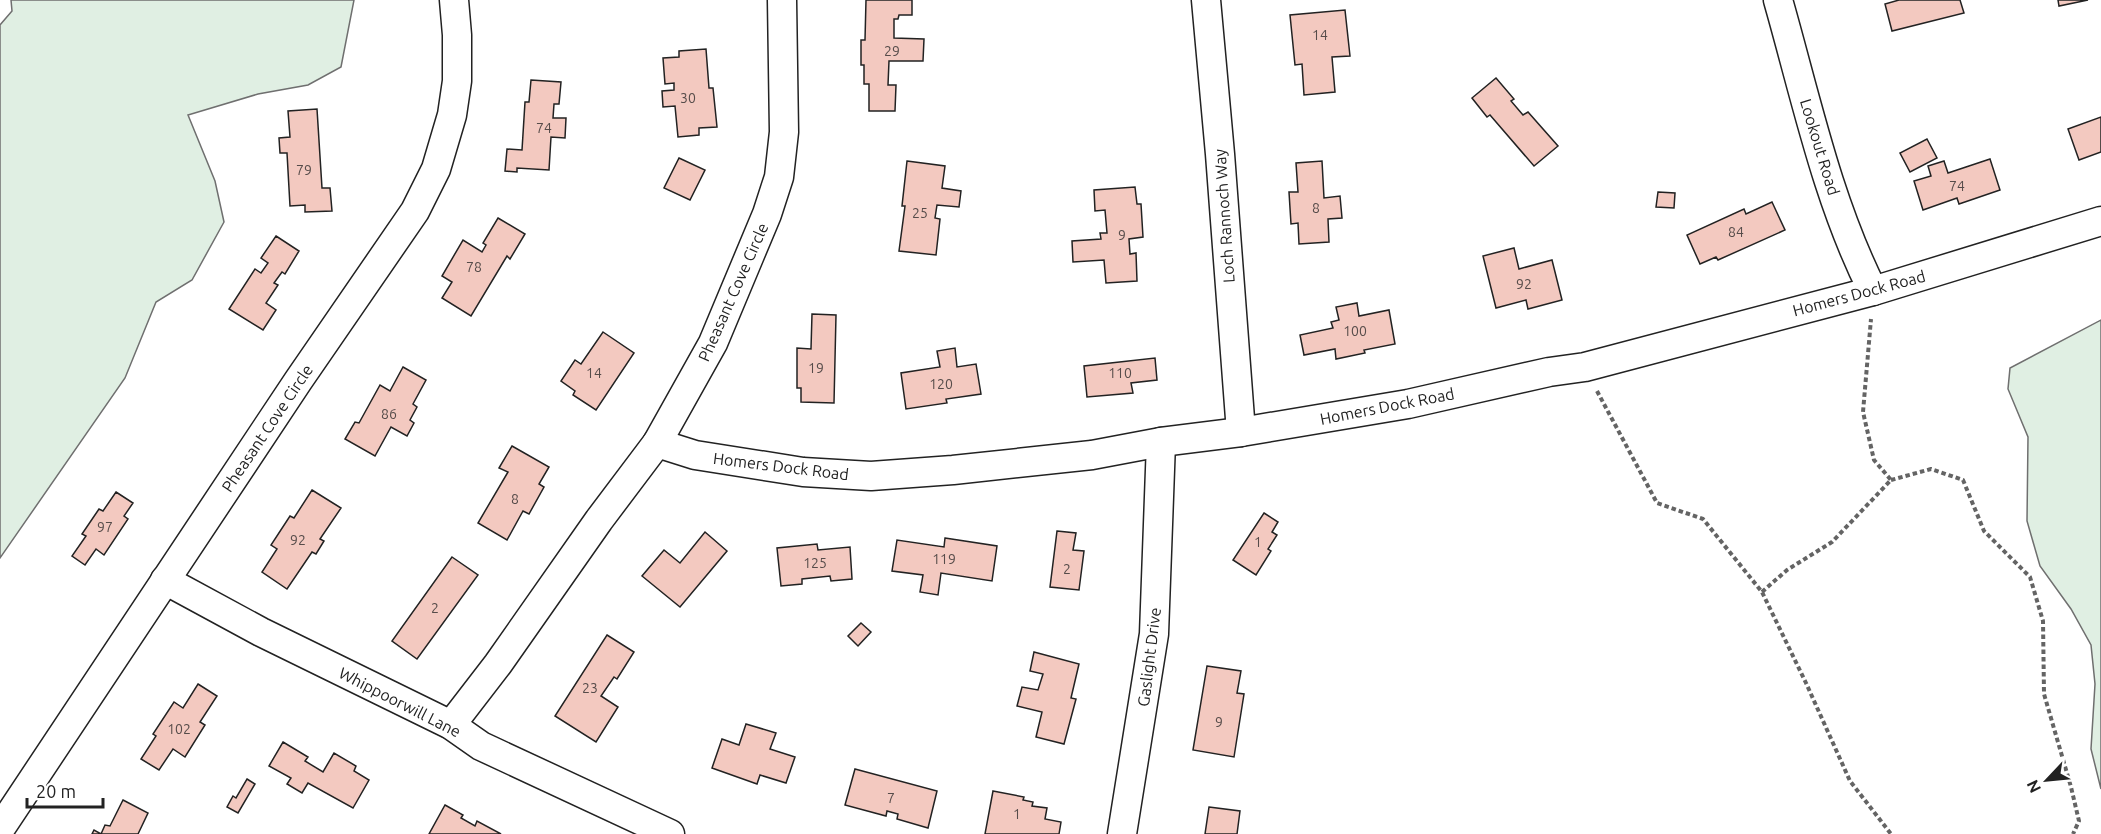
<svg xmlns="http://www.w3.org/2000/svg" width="2101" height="834" font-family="Ubuntu,sans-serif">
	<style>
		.green { fill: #e0efe3; stroke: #6f6f6f; stroke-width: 1.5 }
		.building { fill: #f3c9c0; stroke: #222; stroke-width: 1.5 }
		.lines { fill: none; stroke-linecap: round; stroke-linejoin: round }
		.minor-casing { stroke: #222; stroke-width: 31 }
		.path { stroke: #646464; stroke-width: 4; stroke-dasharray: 4.5 3; stroke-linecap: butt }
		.minor { stroke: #fff; stroke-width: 28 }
		.labels { text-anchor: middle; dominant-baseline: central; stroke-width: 4.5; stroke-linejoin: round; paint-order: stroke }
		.number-label { font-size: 14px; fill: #564c4a }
		.street-label { font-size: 16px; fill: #222; stroke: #fff }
	</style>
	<rect width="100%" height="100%" fill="#fff"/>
	<!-- green -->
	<g class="green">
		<polygon points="11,0 354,0 341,67 308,85 258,94 188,115 215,181 224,222 192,280 156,302 125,378 0,558 0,25 12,11"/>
		<polygon points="2101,320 2101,789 2091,749 2095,684 2091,645 2071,609 2040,566 2027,521 2028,437 2008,389 2010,368"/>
	</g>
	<!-- building -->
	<g class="building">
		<polygon points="866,0 912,0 912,15 899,15 898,19 894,19 894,38 924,39 923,61 889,61 888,85 896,85 895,111 869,111 869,84 864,84 864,65 861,65 861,40 865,40"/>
		<polygon points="1899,0 1960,0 1964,13 1892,31 1885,4"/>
		<polygon points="2058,0 2088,0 2059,6"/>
		<polygon points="1345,10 1350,56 1332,57 1335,92 1304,95 1302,64 1295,65 1290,15"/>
		<polygon points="706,49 709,88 713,88 717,127 699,128 699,135 678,137 675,106 663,107 662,91 674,90 674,83 665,84 663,58 679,57 679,51"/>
		<polygon points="1496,78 1514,99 1511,101 1523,115 1528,112 1558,146 1534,166 1490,115 1487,117 1472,98"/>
		<polygon points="531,80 561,82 559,104 554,104 553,118 566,118 565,138 551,137 549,170 517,168 517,172 505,171 507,149 522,150 525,102 529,102"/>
		<polygon points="317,109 322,188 330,188 332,211 305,212 305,205 290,206 287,153 280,153 279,138 290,137 288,111"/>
		<polygon points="2101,117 2101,152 2079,160 2068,129"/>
		<polygon points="1927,139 1937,158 1910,172 1900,153"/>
		<polygon points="679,158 705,170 690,200 664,188"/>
		<polygon points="1990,159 2000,190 1959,204 1957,198 1923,210 1914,181 1931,176 1928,166 1944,161 1948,173"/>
		<polygon points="907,161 945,166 942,188 961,191 959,207 937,205 935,218 940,219 936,255 899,251 905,206 902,206"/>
		<polygon points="1322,161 1324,198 1340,196 1342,218 1328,219 1329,242 1299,244 1298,223 1291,224 1289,192 1298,192 1296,163"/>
		<polygon points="1135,187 1137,204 1141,204 1143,237 1129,239 1130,254 1136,253 1137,281 1106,283 1104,260 1073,262 1072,241 1101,239 1100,233 1107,233 1105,210 1095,211 1094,190"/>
		<polygon points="1658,192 1675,193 1674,208 1656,207"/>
		<polygon points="1772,202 1785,230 1718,260 1716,257 1700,264 1687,235 1744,209 1746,214"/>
		<polygon points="498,218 525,234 510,259 507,256 471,316 442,298 452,282 442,276 463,240 482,252 486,245 483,243"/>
		<polygon points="276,236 299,251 285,274 282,272 274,283 278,285 266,303 276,310 263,330 229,309 255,269 261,273 268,263 261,258"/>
		<polygon points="1514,248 1519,269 1552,260 1562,300 1528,309 1526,300 1496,308 1483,256"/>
		<polygon points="1357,303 1359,316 1389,310 1395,344 1364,350 1365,353 1336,359 1335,349 1304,355 1300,335 1333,328 1331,322 1339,320 1336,307"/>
		<polygon points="812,314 836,315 834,403 801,402 801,388 797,388 797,348 811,349"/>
		<polygon points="603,332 634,353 596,410 573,395 575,391 561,381 575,360 581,364"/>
		<polygon points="955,348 957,367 976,364 981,394 946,399 947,403 906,409 901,373 940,367 937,351"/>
		<polygon points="1155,358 1157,380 1131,383 1133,393 1087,397 1084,366"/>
		<polygon points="403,367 426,380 413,404 417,407 410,420 414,423 407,436 391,427 375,456 345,439 355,422 359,423 380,385 390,391"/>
		<polygon points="512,446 549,467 539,484 544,487 529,514 523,511 507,540 478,523 508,472 499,468"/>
		<polygon points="312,490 341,508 320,539 324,541 316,554 312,552 287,589 262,572 277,549 271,545 290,516 294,518"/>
		<polygon points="116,492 133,503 124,516 128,519 104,555 96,549 85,565 72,556 86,536 82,534 99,509 103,511"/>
		<polygon points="1264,513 1278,522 1272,532 1277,535 1268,549 1271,551 1256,575 1233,560"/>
		<polygon points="1057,531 1076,533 1073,550 1084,551 1079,590 1050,587"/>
		<polygon points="705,532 727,551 680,607 642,576 664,550 680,563"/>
		<polygon points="945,538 997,546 992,581 941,573 938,595 920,592 923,575 892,571 897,540 944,547"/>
		<polygon points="817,544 818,550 850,547 852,579 831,581 830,576 802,579 802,584 781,586 777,548"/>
		<polygon points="452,557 478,575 417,659 392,641"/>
		<polygon points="861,623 871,632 858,646 848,636"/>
		<polygon points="607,635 634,652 617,679 614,677 601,696 618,707 596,742 555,716"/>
		<polygon points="1034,652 1079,664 1071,698 1076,699 1064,744 1036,737 1042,712 1017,706 1022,687 1038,690 1043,674 1030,671"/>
		<polygon points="1207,666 1241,671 1237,693 1244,694 1234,757 1193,750"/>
		<polygon points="198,684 217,696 200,722 205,725 185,757 173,749 159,770 141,759 156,736 153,734 174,702 183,708"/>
		<polygon points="746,724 776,733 770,749 795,757 786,783 760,775 757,784 712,768 722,739 739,745"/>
		<polygon points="283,742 308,757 305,761 323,772 334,753 356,766 354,771 369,780 353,808 308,783 302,793 287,784 291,778 269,766"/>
		<polygon points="855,769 937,791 928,828 897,819 898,814 887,811 886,816 845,805"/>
		<polygon points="247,779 255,784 238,813 227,807 233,796 236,798"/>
		<polygon points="993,791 1024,797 1023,800 1033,802 1032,806 1047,808 1045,819 1061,822 1059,834 985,834"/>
		<polygon points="123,800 148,813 138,834 92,834 94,830 101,834 105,825 110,826"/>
		<polygon points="445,805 463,815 461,818 475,826 477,821 501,834 429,834"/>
		<polygon points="1209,807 1240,811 1237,834 1205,834"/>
	</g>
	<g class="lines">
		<!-- minor casing -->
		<g class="minor-casing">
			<g id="minor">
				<polyline points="1206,0 1220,154 1241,432"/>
				<path d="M1778 0C1806 98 1827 200 1873 291"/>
				<polyline points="657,443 695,455 803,472 871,476 953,470 1092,455 1161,442 1241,432 1408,404 1549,372 1585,367 1873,291 2101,221"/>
				<polyline points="165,580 261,632 451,725 481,746 670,834"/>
				<polyline points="451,725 498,664 599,520 657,443 713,343 767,214 779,177 784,132 782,0"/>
				<polyline points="0,829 298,381 415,211 436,169 452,115 457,81 457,35 454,0"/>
				<polyline points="1122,834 1154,634 1161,442"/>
			</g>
		</g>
		<!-- path -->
		<g class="path">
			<polyline points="1597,391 1657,503 1703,519 1762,592 1806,683 1850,781 1891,834"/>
			<polyline points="1891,480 1931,469 1963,480 1984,531 2030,577 2043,621 2044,694 2071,787 2079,821 2073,834"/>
			<polyline points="1762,592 1787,570 1832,542 1891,480 1874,460 1863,412 1871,319"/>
		</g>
		<!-- minor -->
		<use href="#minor" class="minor"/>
	</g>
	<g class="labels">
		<!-- number labels -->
		<g class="number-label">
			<text x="1320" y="35">14</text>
			<text x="892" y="51">29</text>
			<text x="688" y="98">30</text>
			<text x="544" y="128">74</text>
			<text x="304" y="170">79</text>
			<text x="1957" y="186">74</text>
			<text x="1316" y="208">8</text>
			<text x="920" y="213">25</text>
			<text x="1736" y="232">84</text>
			<text x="1122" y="235">9</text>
			<text x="474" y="267">78</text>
			<text x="1524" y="284">92</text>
			<text x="1355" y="331">100</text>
			<text x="816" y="368">19</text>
			<text x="594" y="373">14</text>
			<text x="1120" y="373">110</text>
			<text x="941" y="384">120</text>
			<text x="389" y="414">86</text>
			<text x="515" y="499">8</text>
			<text x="105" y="527">97</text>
			<text x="298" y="540">92</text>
			<text x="1258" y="542">1</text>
			<text x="944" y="559">119</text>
			<text x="815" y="563">125</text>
			<text x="1067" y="569">2</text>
			<text x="435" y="608">2</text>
			<text x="590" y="688">23</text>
			<text x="1219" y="722">9</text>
			<text x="179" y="729">102</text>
			<text x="891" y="798">7</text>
			<text x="1017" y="814">1</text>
		</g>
		<!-- street labels -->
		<g class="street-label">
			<text transform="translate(1820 147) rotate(73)">Lookout Road</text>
			<text transform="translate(1224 216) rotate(-94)">Loch Rannoch Way</text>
			<text transform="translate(733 292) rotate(-66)">Pheasant Cove Circle</text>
			<text transform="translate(1859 293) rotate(-15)">Homers Dock Road</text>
			<text transform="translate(1387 406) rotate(-11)">Homers Dock Road</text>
			<text transform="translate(267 428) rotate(-56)">Pheasant Cove Circle</text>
			<text transform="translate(781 466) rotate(7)">Homers Dock Road</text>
			<text transform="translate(1149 657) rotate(-83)">Gaslight Drive</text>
			<text transform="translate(400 702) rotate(27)">Whippoorwill Lane</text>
		</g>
	</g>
	<!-- north arrow -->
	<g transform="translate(2047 780) rotate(244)" stroke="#ffffff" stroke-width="4.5" paint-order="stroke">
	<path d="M0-4.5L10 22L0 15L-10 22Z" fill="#222222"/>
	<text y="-9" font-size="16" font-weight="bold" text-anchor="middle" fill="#222222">N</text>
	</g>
	<!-- scale -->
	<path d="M27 798v9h76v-9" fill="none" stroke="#222222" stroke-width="3"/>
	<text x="36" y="798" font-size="18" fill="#222222" stroke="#ffffff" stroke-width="4.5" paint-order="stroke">20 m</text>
</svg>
